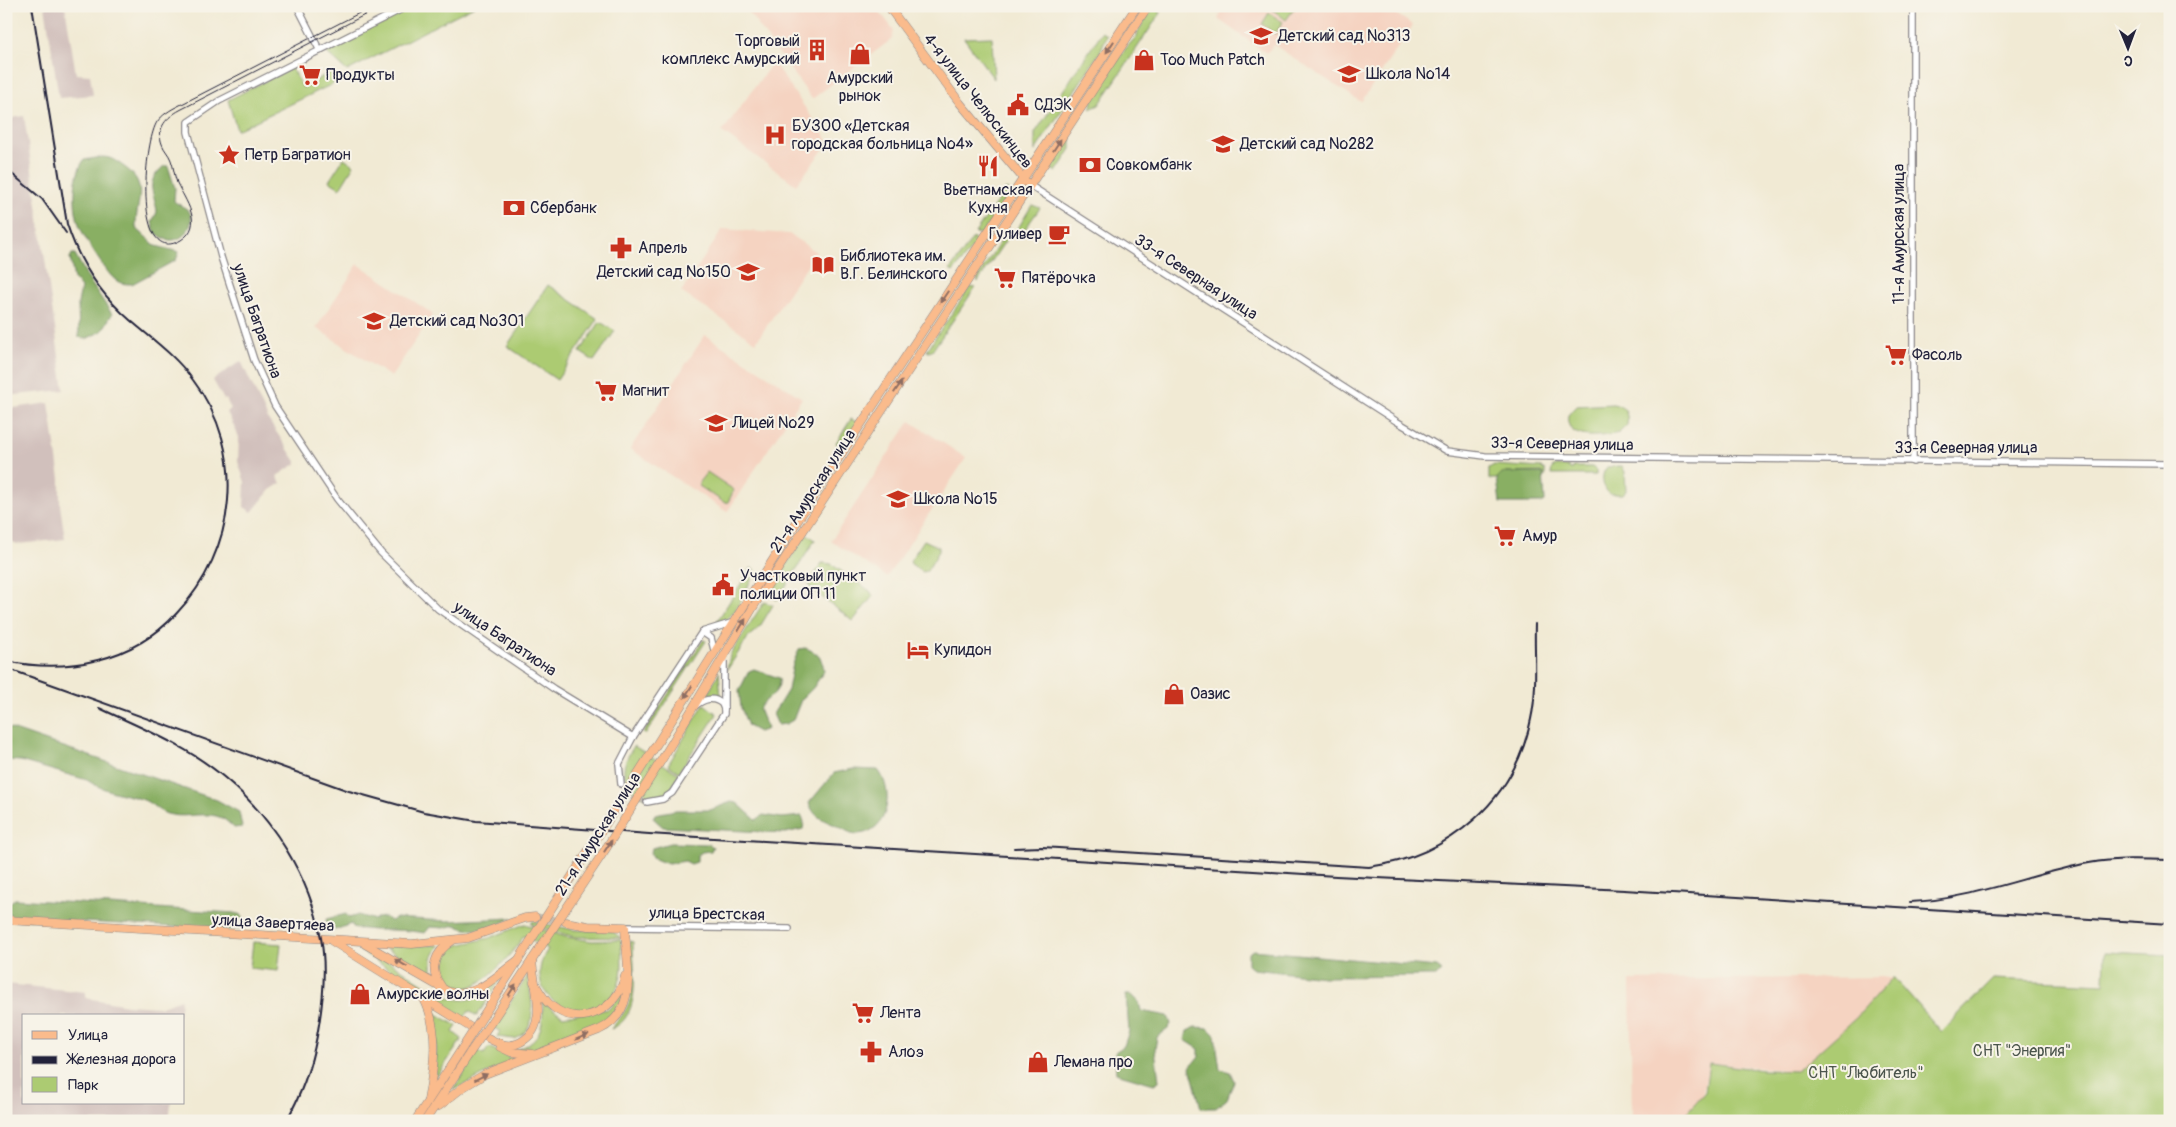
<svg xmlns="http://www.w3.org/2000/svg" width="2176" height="1127" font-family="Pangolin,sans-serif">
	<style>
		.built { fill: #f5d3c1 }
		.industrial { fill: #d1c0bc }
		.green { fill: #accb72; stroke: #677656 }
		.forest { fill: #89af64; stroke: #566850 }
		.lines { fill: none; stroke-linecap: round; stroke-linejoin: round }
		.minor-tunnel { stroke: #c8c2b5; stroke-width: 5.5; stroke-dasharray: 5.5 3; stroke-linecap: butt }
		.major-tunnel { stroke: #c8c2b5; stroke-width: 8; stroke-dasharray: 8 4; stroke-linecap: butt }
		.minor-casing { stroke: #8a8688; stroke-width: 8 }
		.major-casing { stroke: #8a8688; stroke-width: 9 }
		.minor { stroke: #fff; stroke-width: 5.5 }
		.major { stroke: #fabb8c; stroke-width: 8 }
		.tram { stroke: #22223b; stroke-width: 1 }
		.rail { stroke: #22223b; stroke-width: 2 }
		.major-bridge-casing { stroke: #8a8688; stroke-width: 9; stroke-linecap: butt }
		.major-bridge { stroke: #fabb8c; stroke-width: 8 }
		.oneway { fill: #8e6e64 }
		.labels { text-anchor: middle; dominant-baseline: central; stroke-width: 4; stroke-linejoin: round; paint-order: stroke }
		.poi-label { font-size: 16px; fill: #22223b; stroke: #f7f3e8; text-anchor: start }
		.street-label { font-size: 16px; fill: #22223b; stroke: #f7f3e8 }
		.park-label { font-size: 16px; fill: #4b554c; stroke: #f7f3e8 }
	</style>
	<rect width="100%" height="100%" fill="#f7f3e8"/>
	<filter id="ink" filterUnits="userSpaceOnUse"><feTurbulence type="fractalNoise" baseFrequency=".02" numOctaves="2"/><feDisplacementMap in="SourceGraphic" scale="10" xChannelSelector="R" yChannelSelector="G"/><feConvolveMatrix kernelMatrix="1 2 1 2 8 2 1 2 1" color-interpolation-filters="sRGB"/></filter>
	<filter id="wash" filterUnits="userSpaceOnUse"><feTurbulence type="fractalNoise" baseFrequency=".0096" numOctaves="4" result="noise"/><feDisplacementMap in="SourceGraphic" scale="20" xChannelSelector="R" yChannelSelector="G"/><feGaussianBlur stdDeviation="1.12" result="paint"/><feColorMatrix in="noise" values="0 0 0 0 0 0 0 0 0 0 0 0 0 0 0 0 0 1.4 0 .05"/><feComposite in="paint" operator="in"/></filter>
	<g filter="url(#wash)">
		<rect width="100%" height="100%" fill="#f1ead4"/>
		<!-- built -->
		<g class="built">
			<polygon points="744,6 875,6 894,30 892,39 812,99"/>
			<polygon points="1210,6 1384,6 1413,25 1361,102 1274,45 1266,53 1218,19 1221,14"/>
			<polygon points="773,62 829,142 796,185 722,132"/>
			<polygon points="723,229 789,234 816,252 756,342 681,292"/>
			<polygon points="358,264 433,314 391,377 316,328"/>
			<polygon points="705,335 802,398 727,512 630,449"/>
			<polygon points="910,421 966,458 887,577 831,541"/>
			<polygon points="1893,977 1856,1018 1797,1071 1709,1063 1702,1096 1679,1121 1632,1121 1630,980"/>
		</g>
		<!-- industrial -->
		<g class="industrial">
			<polygon points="45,6 65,6 76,74 90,75 93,95 59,98"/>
			<polygon points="24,116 64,390 6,396 6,119"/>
			<polygon points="241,361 269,421 297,463 277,476 281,483 270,490 252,512 244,507 245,482 238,462 239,437 227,412 231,409 226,399 224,400 213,380"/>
			<polygon points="49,403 60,479 60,505 65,539 18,544 6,540 6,409"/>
			<polygon points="6,984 86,992 86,998 127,1005 159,1007 181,999 179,1016 24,1016 24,1103 171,1103 169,1121 6,1121"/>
		</g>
		<!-- green -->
		<g class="green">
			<polygon points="411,6 474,6 347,71 327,53 329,48"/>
			<polygon points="1154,6 1161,12 1099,105 1090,109 1095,94 1126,48 1137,36 1138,31"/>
			<polygon points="1276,6 1291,6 1294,9 1286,20 1273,10"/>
			<polygon points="1269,13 1283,22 1275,34 1262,24"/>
			<polygon points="1102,32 1107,35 1100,52 1035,151 1035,133"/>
			<polygon points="992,37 994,79 964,38"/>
			<polygon points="291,68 303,88 330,72 341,80 237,130 228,100"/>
			<polygon points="1071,139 1071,149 1056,172 1049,167"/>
			<polygon points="344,158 354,165 340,188 329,181"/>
			<polygon points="1006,189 1010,192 982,234 975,233"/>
			<polygon points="1032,205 1040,208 1022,233 1017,230"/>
			<polygon points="1008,230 1011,232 978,282 977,278"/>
			<polygon points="973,238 977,242 953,272 950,270"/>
			<polygon points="548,285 598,319 557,380 507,346"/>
			<polygon points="970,287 975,288 932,351 928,352 927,350"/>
			<polygon points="600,322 615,331 594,361 580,352"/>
			<path d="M1613 404C1624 406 1629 413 1627 425L1619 433C1602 437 1564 442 1568 415L1576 406Z"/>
			<polygon points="851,419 858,423 842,447 836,443"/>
			<polygon points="1494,465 1541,468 1545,470 1545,477 1541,472 1502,473 1498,479 1489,479 1489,468"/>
			<polygon points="1556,466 1569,467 1570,469 1573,469 1573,467 1592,467 1596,470 1596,475 1551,475 1552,468"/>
			<path d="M1622 466 1625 472 1626 491 1623 494H1610C1602 488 1600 475 1607 467Z"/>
			<polygon points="707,472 734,490 728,502 725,503 699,486 699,482"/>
			<polygon points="809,535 815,540 777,600 769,594 770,590 805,536"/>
			<polygon points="924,540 939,547 939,551 927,571 923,572 911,564 910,561"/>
			<polygon points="822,563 831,564 870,591 873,596 853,621 810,588 809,583"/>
			<path d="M751 568 755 570C746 591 737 619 714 626Z"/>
			<polygon points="764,602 773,605 759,628 749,636 727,670 730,655"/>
			<polygon points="703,640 706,641 645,735 643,733"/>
			<polygon points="719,672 721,699 707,696"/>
			<polygon points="704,704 717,714 679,772 668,765"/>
			<path d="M634 746 679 774C675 783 670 794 660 797 641 803 622 786 624 768 625 760 630 753 634 746Z"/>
			<polygon points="533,921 575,930 612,931 621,938 574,937 531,924"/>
			<path d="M525 924 566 937 592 941 621 940C621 954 624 970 619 983 600 1038 513 1003 548 949L524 936C512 954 481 992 457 989L448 984 440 973V960L447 950 454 946 489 938Z"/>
			<path d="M630 941 633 942C633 968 643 1016 611 1029 616 1022 623 1016 627 1007 637 988 629 962 630 941Z"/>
			<polygon points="253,942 281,944 278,971 250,968"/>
			<polygon points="439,945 432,958 432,976 382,946"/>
			<path d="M356 948C393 953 439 1008 471 999 483 995 491 984 500 980L477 1016 469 1011 464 1018Z"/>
			<polygon points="2105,952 2170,955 2170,1121 1679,1121 1705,1092 1709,1063 1762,1070 1797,1071 1856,1018 1893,977 1941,1032 1993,979 2104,984"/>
			<path d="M528 975C530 997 541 1028 515 1039L497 1037 500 1031 494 1028Z"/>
			<path d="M624 990 620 1008 606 1023 538 1050H517C542 1039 543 1027 543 1002L563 1016 609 1009Z"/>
			<polygon points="435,1013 457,1026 453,1032 462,1039 435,1079 437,1038"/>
			<polygon points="489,1047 514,1060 453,1090 478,1051 484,1054"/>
		</g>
		<!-- forest -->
		<g class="forest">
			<path d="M102 157C111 157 116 161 123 166 151 185 135 201 136 228L156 246 179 252 176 260 132 284C127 284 122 284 117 281 107 275 85 239 80 227 73 209 72 177 84 160Z"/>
			<path d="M164 166H168L175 188 174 201C178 205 187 207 190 213 195 224 185 239 173 240 166 241 160 236 155 232L152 222 157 212C155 192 143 184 164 166Z"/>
			<polygon points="72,254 75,254 89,280 112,314 102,331 86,339 79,337 78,303 81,288 74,279 70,258"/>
			<polygon points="1502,473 1543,473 1545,501 1541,503 1500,503 1497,478"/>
			<path d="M805 648C817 652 823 658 824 671L813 688 801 700 793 720 786 724 778 725 773 714 788 690 793 664 799 649Z"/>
			<path d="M754 669 779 678C781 695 765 697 759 709L767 729 759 732 748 726 741 708 739 691 749 671Z"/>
			<path d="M6 727 217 800 239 812 242 827 234 828C231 825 226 820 222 818 207 811 187 818 172 815 157 813 154 803 141 799 122 793 104 792 87 780L20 761 6 760Z"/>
			<path d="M853 769 878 770C894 789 890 832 858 834 849 834 845 829 837 826 823 819 815 819 809 803L834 773Z"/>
			<polygon points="731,802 737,803 756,820 763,815 782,818 802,816 804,822 803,829 785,833 663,827 653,818 655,814 676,810 710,810"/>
			<polygon points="670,843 709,844 713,847 711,851 702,852 697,856 697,862 691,864 685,861 668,864 652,858 650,852 652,848"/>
			<polygon points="15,899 235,913 241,915 244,924 240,928 228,930 12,918 8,912 9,903"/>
			<path d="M346 914 349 918 358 915 375 920 376 918 385 917 390 921 396 918 447 921 512 918C498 927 470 935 456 925L444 928 430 927 425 933C409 930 392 930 376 930 369 930 363 928 355 929L351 924 335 930 328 928 326 919Z"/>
			<polygon points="1253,950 1437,967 1442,971 1436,976 1324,977 1253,969 1248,965 1248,953"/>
			<polygon points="1126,995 1132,995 1139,1002 1141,1011 1168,1016 1171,1024 1168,1029 1157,1037 1155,1049 1159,1081 1154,1084 1116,1073 1115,1052 1124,1046 1129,1031"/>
			<polygon points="1196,1027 1208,1028 1215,1035 1220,1069 1230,1072 1234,1081 1227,1099 1216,1108 1201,1108 1190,1067 1199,1056 1199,1049 1185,1040 1187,1031"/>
		</g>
	</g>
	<g filter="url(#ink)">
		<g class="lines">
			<!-- minor-tunnel -->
			<polyline class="minor-tunnel" points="621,784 633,798 647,802"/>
			<!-- major-tunnel -->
			<polyline class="major-tunnel" points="535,917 564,922"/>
			<!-- minor casing -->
			<g class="minor-casing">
				<g id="minor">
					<polyline points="297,6 320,51"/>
					<polyline points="408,6 219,101 188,122 188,132 221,257 254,360 275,406 337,499 381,553 438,609 554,689 633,737"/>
					<polyline points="2160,6 2170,6"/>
					<polyline points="1031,186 1396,421 1447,451 1485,456 2170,464"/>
					<polyline points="1913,462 1913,6"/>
					<polyline points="702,632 711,638 714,650"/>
					<path d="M695 706C704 699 713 696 722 704L724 709"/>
					<polyline points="621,784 619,764 633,737 702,632 731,623"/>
					<polyline points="647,802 663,799 672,793 724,714 724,659"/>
					<polyline points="625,927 789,929"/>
				</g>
			</g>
			<!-- major casing -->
			<g class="major-casing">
				<g id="major">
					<polyline points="888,6 960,103 1027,183"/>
					<polyline points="653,750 805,509 1137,6"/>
					<polyline points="664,756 757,601 1148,6"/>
					<polyline points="6,920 412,944 468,938 525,918 535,917"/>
					<polyline points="332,941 470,1027"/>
					<path d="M365 944 447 991C474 1001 497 975 517 961"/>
					<path d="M534 982C539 991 544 1001 553 1007 581 1029 618 1009 625 976"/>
					<path d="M441 986C428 969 435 952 452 941"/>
					<path d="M424 999C440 1030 434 1067 428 1100"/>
					<polyline points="483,1016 533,937"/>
					<polyline points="492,1021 542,945"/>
					<path d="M488 1038C501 1045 511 1049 524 1040 549 1024 533 984 532 960"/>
					<polyline points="500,1047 511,1052 532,1054"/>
					<path d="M434 1107 439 1106 462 1088 485 1074 599 1030C640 1011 626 964 625 927L588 926 566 922"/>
					<polyline points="415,1121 463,1047"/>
					<polyline points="425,1121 471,1051"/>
				</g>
			</g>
			<!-- minor -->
			<use href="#minor" class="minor"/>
			<!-- major -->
			<use href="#major" class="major"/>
			<!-- tram -->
			<path class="tram" d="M373 6 178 106C170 110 162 115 157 122 144 142 133 268 181 240 205 225 185 200 177 183 174 175 174 168 171 160 169 154 164 150 162 144 156 128 167 117 180 110L382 6"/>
			<!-- rail -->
			<g class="rail">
				<polyline points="6,169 42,199 66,233"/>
				<path d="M6 661C67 674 133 661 176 614 237 550 248 452 193 380 176 356 152 339 130 320 100 294 79 262 67 224L32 6"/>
				<polyline points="6,668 349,791 424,812 476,821 649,834 1336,876 1624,890 2170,924"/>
				<path d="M99 708C142 728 189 747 225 778 272 817 310 877 321 938 327 970 323 1004 317 1036 311 1067 302 1094 286 1121"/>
				<path d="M1014 848 1042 847 1369 867C1450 856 1515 800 1531 719 1538 688 1534 654 1535 624"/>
				<path d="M1910 902C1971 900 2030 874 2089 863 2116 858 2143 859 2170 860"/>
			</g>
			<!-- major-bridge casing -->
			<g class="major-bridge-casing">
				<g id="major-bridge">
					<polyline points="533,937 653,750"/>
					<polyline points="542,945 605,850 664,756"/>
					<polyline points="463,1047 483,1016"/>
					<polyline points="471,1051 492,1021"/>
				</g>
			</g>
			<!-- major-bridge -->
			<use href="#major-bridge" class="major-bridge"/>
		</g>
		<!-- one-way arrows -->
		<defs><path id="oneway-solid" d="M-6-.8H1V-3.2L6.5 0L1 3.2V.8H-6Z" transform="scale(1.25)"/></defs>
		<g class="oneway">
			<use href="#oneway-solid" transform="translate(1110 47) rotate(123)"/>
			<use href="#oneway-solid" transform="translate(1057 145) rotate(-57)"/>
			<use href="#oneway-solid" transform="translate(944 297) rotate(124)"/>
			<use href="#oneway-solid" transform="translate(898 387) rotate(-56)"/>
			<use href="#oneway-solid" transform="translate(742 625) rotate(-58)"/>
			<use href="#oneway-solid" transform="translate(688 692) rotate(122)"/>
			<use href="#oneway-solid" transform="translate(608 846) rotate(-57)"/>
			<use href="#oneway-solid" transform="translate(401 963) rotate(-149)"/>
			<use href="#oneway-solid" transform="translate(512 990) rotate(-57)"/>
			<use href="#oneway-solid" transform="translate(582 1037) rotate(-22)"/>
			<use href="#oneway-solid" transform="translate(481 1077) rotate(-26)"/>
		</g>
	</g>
	<!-- icons -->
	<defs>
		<g id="school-bare" transform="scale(1.725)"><path d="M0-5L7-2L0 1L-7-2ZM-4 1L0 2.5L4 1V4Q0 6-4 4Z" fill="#c8321e" stroke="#f7f3e8" stroke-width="2.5" paint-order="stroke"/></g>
		<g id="building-bare" transform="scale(1.725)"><path d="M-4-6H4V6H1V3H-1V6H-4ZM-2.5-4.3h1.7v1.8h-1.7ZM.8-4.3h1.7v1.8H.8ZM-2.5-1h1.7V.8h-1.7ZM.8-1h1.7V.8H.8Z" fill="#c8321e" stroke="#f7f3e8" stroke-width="2.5" paint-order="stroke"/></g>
		<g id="shop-bare" transform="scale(1.725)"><path d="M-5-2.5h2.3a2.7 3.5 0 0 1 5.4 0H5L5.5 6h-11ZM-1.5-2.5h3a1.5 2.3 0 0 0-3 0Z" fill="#c8321e" stroke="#f7f3e8" stroke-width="2.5" paint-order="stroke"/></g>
		<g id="supermarket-bare" transform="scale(1.725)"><path d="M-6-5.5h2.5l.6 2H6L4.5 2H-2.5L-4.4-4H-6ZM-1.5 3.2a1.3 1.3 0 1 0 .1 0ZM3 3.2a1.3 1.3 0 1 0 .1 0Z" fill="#c8321e" stroke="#f7f3e8" stroke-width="2.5" paint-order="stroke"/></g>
		<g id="civic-bare" transform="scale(1.725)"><path d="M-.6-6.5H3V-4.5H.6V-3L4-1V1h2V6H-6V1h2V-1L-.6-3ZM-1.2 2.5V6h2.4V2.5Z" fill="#c8321e" stroke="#f7f3e8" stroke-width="2.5" paint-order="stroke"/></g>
		<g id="hospital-bare" transform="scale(1.725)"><path d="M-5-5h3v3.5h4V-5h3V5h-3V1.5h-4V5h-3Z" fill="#c8321e" stroke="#f7f3e8" stroke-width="2.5" paint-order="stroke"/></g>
		<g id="sight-bare" transform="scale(1.725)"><path d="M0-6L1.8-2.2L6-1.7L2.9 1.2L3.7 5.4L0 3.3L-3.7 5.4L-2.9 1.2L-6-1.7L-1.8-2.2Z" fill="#c8321e" stroke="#f7f3e8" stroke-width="2.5" paint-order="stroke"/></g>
		<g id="bank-bare" transform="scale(1.725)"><path d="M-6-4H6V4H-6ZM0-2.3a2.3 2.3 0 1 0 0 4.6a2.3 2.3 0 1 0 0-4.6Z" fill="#c8321e" stroke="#f7f3e8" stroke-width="2.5" paint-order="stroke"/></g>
		<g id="restaurant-bare" transform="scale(1.725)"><path d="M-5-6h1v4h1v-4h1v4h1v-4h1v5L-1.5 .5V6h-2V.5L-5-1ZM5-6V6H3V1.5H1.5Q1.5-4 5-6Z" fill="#c8321e" stroke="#f7f3e8" stroke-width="2.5" paint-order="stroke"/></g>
		<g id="cafe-bare" transform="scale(1.725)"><path d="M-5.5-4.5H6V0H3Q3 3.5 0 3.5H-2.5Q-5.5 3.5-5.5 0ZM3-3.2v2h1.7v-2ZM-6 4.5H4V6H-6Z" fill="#c8321e" stroke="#f7f3e8" stroke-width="2.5" paint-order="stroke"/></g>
		<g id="pharmacy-bare" transform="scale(1.725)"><path d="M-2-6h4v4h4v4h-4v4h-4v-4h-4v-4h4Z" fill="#c8321e" stroke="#f7f3e8" stroke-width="2.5" paint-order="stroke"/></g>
		<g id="library-bare" transform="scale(1.725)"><path d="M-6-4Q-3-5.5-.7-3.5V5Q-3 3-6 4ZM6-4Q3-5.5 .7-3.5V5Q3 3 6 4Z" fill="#c8321e" stroke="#f7f3e8" stroke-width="2.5" paint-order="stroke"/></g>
		<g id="hotel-bare" transform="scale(1.725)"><path d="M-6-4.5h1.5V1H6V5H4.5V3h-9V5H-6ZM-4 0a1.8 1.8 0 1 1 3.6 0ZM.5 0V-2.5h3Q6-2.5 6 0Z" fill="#c8321e" stroke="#f7f3e8" stroke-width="2.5" paint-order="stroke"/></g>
	</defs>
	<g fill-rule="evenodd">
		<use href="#school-bare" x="1261" y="36"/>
		<use href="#building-bare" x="817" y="50"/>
		<use href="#shop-bare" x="860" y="54"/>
		<use href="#shop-bare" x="1144" y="60"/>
		<use href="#school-bare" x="1349" y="74"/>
		<use href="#supermarket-bare" x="310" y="75"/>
		<use href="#civic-bare" x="1018" y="105"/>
		<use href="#hospital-bare" x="775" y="135"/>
		<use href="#school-bare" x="1223" y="144"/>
		<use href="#sight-bare" x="229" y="155"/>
		<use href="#bank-bare" x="1090" y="165"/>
		<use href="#restaurant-bare" x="988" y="166"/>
		<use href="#bank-bare" x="514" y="208"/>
		<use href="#cafe-bare" x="1059" y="234"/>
		<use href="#pharmacy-bare" x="621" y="248"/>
		<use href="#library-bare" x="823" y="265"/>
		<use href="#school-bare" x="748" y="272"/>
		<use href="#supermarket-bare" x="1005" y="278"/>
		<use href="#school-bare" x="374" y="321"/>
		<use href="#supermarket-bare" x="1896" y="355"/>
		<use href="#supermarket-bare" x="606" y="391"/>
		<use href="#school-bare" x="716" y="423"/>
		<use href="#school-bare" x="898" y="499"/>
		<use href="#supermarket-bare" x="1505" y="536"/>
		<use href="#civic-bare" x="723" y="585"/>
		<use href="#hotel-bare" x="918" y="650"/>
		<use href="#shop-bare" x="1174" y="694"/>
		<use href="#shop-bare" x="360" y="994"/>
		<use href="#supermarket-bare" x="863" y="1013"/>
		<use href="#pharmacy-bare" x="871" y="1052"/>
		<use href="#shop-bare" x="1038" y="1062"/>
	</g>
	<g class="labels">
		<!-- poi labels -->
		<g class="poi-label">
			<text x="1278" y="36">Детский сад №313</text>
			<text x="800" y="41" text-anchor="end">Торговый<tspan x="800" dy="18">комплекс Амурский</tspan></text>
			<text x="1160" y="60">Too Much Patch</text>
			<text x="1366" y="74">Школа №14</text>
			<text x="326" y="75">Продукты</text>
			<text x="860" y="78" text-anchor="middle">Амурский<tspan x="860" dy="18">рынок</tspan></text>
			<text x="1034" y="105">СДЭК</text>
			<text x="792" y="126">БУЗОО «Детская<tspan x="792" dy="18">городская больница №4»</tspan></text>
			<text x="1240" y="144">Детский сад №282</text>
			<text x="245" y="155">Петр Багратион</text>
			<text x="1106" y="165">Совкомбанк</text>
			<text x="988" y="190" text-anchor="middle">Вьетнамская<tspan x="988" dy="18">Кухня</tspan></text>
			<text x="530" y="208">Сбербанк</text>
			<text x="1042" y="234" text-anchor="end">Гуливер</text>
			<text x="638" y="248">Апрель</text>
			<text x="840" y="256">Библиотека им.<tspan x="840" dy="18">В.Г. Белинского</tspan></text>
			<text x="731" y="272" text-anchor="end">Детский сад №150</text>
			<text x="1022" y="278">Пятёрочка</text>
			<text x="390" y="321">Детский сад №301</text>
			<text x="1912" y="355">Фасоль</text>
			<text x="622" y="391">Магнит</text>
			<text x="732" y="423">Лицей №29</text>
			<text x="914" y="499">Школа №15</text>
			<text x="1522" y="536">Амур</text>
			<text x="740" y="576">Участковый пункт<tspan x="740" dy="18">полиции ОП 11</tspan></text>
			<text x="934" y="650">Купидон</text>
			<text x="1190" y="694">Оазис</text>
			<text x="376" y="994">Амурские волны</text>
			<text x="880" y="1013">Лента</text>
			<text x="888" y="1052">Алоэ</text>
			<text x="1054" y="1062">Лемана про</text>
		</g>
		<!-- street labels -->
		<g class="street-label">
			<text transform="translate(978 101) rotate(52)">4-я улица Челюскинцев</text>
			<text transform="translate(1899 234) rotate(-90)">11-я Амурская улица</text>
			<text transform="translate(1196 277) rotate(33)">33-я Северная улица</text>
			<text transform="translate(257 321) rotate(71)">улица Багратиона</text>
			<text transform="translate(1562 444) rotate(1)">33-я Северная улица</text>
			<text x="1966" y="448">33-я Северная улица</text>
			<text transform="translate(813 491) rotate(-57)">21-я Амурская улица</text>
			<text transform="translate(505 639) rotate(34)">улица Багратиона</text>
			<text transform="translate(598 834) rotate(-57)">21-я Амурская улица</text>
			<text transform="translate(707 914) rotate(1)">улица Брестская</text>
			<text transform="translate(273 923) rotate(3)">улица Завертяева</text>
		</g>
		<!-- park labels -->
		<g class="park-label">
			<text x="2022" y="1051">СНТ "Энергия"</text>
			<text x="1866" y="1073">СНТ "Любитель"</text>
		</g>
	</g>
	<!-- margin -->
	<rect width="2176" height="1127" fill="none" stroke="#f7f3e8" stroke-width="25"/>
	<!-- legend -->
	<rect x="22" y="1014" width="162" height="90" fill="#f7f3e8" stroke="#a29fa3"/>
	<rect x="32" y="1031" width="25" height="8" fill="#fabb8c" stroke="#a29fa3"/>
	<text x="68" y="1040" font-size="15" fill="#22223b">Улица</text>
	<rect x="32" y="1056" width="25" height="8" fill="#22223b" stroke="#a29fa3"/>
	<text x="68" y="1064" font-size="15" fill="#22223b">Железная дорога</text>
	<rect x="32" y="1077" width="25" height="15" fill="#accb72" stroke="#a29fa3"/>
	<text x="68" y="1090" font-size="15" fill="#22223b">Парк</text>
	<!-- north arrow -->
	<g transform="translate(2128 48) rotate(179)" stroke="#f7f3e8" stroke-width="4" paint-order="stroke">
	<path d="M0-4L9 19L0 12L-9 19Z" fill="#22223b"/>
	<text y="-8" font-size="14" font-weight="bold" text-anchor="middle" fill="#22223b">С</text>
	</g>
</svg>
